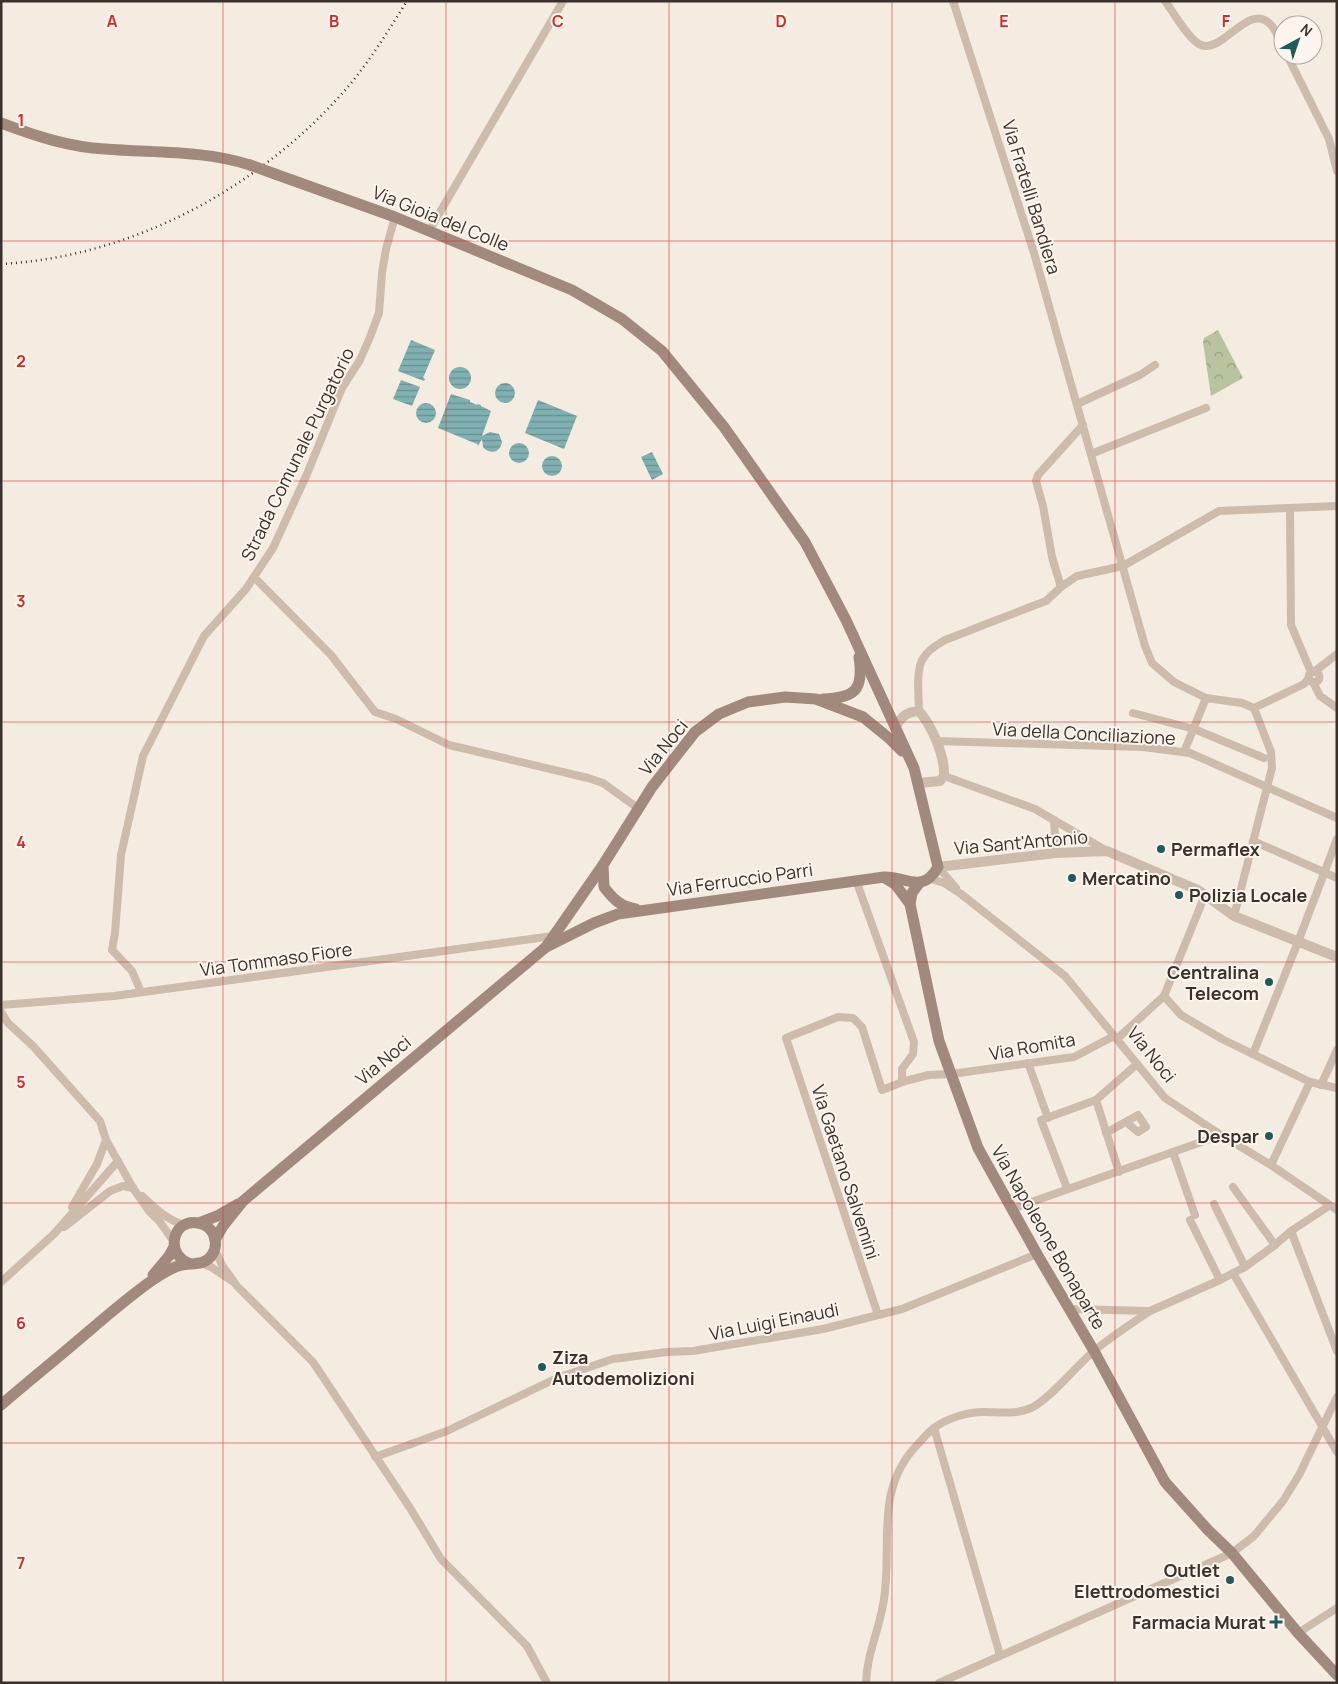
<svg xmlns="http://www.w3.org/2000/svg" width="1338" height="1684" font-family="Manrope,sans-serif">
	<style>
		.park { fill: url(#park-crowns) }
		.water { fill: url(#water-rules) }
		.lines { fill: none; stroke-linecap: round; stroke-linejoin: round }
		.minor { stroke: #cdbbac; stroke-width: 8 }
		.tertiary { stroke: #cdbbac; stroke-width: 10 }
		.secondary { stroke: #a18a7d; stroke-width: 11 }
		.rail { stroke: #3b302b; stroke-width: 2.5; stroke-dasharray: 1 4; stroke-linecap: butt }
		.secondary-bridge { stroke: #a18a7d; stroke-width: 11 }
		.grid { fill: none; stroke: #d62828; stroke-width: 1; stroke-opacity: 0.55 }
		.poi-dot { fill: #1f5a5e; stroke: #fbf5ee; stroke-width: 2 }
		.labels { text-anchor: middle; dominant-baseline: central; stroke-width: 4; stroke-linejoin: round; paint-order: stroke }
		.street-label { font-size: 18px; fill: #3b302b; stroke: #fbf5ee }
		.poi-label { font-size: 18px; font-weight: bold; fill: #3b302b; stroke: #fbf5ee; text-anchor: start }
		.grid-label { font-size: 16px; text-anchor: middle; font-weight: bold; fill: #d62828; stroke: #fbf5ee; stroke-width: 4; stroke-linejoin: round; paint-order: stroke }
	</style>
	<defs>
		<pattern id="park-crowns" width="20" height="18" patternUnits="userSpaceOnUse" patternTransform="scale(1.25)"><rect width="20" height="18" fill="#b8c4a0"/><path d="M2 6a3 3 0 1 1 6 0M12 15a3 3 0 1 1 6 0" fill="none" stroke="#97a083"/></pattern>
		<pattern id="water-rules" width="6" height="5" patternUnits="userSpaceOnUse" patternTransform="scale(1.25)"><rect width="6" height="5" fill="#7fb0b2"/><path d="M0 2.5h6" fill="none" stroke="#699091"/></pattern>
	</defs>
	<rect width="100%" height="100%" fill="#f4ebe1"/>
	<!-- park -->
	<polygon class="park" points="1218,330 1243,378 1211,396 1203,342 1204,338"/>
	<!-- water -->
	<g class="water">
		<polygon points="411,340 435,350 423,378 425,379 424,381 398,371"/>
		<circle cx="460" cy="378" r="11"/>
		<polygon points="401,380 420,387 412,406 393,399"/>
		<circle cx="505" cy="393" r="10"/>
		<path d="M451 394 470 400V402L477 405 478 404 481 405V406L491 411 482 436 490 432 499 434 502 442C500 453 490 455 483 447L482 439 478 446 477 444 438 428Z"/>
		<polygon points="538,400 577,416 564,449 525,433"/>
		<circle cx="426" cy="413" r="10"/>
		<circle cx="519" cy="453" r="10"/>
		<polygon points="652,452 663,474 652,480 641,457"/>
		<circle cx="552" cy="466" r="10"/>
	</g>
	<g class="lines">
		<!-- minor -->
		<g class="minor">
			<polyline points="953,1 1034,253 1145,646 1152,663 1174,682 1206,698 1242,703 1254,708 1304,684 1309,678"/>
			<path d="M1165 1C1174 13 1187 37 1199 44 1221 57 1248 1 1270 24 1276 29 1279 40 1283 47"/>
			<polyline points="1287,55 1329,139 1337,171"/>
			<polyline points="429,231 563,1"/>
			<polyline points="1077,404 1140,375 1155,365"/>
			<polyline points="1091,454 1206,408"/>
			<polyline points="1290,508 1291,625 1311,672"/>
			<polyline points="254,577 331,655 375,712 396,719 449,745 588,778 603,783 639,809"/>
			<polyline points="1061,587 1052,557 1043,506 1036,481 1038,475 1083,425"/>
			<circle cx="1314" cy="677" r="5.5"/>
			<polyline points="1314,672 1337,654"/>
			<polyline points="1313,682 1320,696 1337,708"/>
			<path d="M919 711C919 697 915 669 924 657 929 649 937 645 945 640L1046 601 1061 587 1077 576 1123 566 1219 511 1337 506"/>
			<polyline points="1133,713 1194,729 1264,758"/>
			<polyline points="936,741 1143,747 1190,753 1337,818"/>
			<polyline points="1184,752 1206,698"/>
			<polyline points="944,776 1035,809 1107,851"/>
			<polyline points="1054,820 1056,853"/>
			<polyline points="1253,841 1337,878"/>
			<polyline points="938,867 956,888"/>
			<polyline points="928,878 944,883 961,894 1065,976 1165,1098 1221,1135 1271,1165 1337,1210"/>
			<polyline points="856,880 914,1042 913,1054 902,1069 902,1082"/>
			<polyline points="1234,916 1272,768 1271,752 1254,708"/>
			<polyline points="141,992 132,971 112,950 115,933 121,855 143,756 204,636 246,589 273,548 307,474 342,388 360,360 370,337 379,313 382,273 386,249 395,217"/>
			<polyline points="1164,996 1181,1015 1222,1039 1310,1082 1337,1088"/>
			<polyline points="1,1005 114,996 553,936"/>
			<polyline points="1,1012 8,1023 33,1046 100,1121 106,1140 133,1188 149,1211 160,1222 174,1242"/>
			<polyline points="1117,1039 1164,996 1205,895"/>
			<polyline points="1253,1054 1298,942 1337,839"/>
			<polyline points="1028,1063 1048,1118"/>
			<polyline points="1321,1085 1337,1050"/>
			<polyline points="1096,1100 1119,1172"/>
			<polyline points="1106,1133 1138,1115 1146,1127 1138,1132 1126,1122"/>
			<polyline points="1173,1152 1195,1215"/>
			<polyline points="1271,1165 1310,1082"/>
			<polyline points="1233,1187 1275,1245"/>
			<polyline points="1067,1188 1041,1120 1096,1100 1137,1064"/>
			<path d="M142 1196C155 1208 167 1220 184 1225"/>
			<polyline points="1214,1204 1245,1267"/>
			<polyline points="72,1207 97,1164 106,1140"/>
			<polyline points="1012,1209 1221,1135"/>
			<polyline points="1190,1220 1220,1280"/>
			<polyline points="64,1227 110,1191 123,1186 133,1188"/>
			<polyline points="1291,1231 1337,1351"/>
			<polyline points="215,1250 222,1265 237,1286 313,1362 410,1508 441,1559 527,1646 547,1683"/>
			<polyline points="201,1263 211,1267 232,1281"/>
			<polyline points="1233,1273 1337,1452"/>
			<polyline points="1,1282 54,1234 118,1161"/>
			<polyline points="1150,1311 1220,1280 1245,1267 1275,1245 1291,1231 1329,1206"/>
			<polyline points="878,1315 786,1038 838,1017 853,1018 862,1027 882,1090 905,1081 929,1075 951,1074 1074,1057 1114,1036"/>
			<polyline points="934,1428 1000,1655"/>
			<polyline points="375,1457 447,1431 557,1378 613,1359 667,1352 693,1351 823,1329 902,1309 1037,1254"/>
			<polyline points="1298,1633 1337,1608"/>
			<path d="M866 1683C867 1654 878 1633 883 1605 894 1548 872 1491 918 1444 923 1439 928 1432 934 1428 947 1418 968 1412 984 1412 1000 1412 1018 1415 1033 1407 1053 1396 1076 1366 1094 1351 1112 1336 1131 1324 1150 1311L1070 1309"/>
			<polyline points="939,1683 1232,1553 1254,1536 1283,1501 1299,1475 1337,1397"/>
		</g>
		<!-- tertiary -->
		<g class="tertiary">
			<path d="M895 728C901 717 906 712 919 711 932 726 945 756 944 776L940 781 918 783"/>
			<polyline points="938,867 1056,853 1107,851 1198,890 1234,916 1337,957"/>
		</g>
		<!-- secondary -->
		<g class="secondary">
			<path d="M1 123C35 136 69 147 105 149 154 153 203 150 250 165"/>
			<path d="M275 174 395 217 572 290 622 319 662 351 724 427 805 542 846 620 914 768 938 867C922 895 906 876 884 877L618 914 594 923 546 947"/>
			<path d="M823 699C855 698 864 690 859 657"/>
			<path d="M603 865 604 887C613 899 621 907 636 909"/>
			<polyline points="885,878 895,884 910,904"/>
			<polyline points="920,882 912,893 910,904 939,1041 978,1148 1037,1254 1094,1351 1165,1482 1208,1530 1232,1553 1298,1633 1337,1675"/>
			<polyline points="199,1223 217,1216 238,1204"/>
			<polyline points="215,1240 223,1226 243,1201 546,947 603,865 652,787 695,732 719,714 748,702 785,697 816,699 863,717 890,739 902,751"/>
			<polyline points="153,1275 169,1256 174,1247"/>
			<path d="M1 1405C30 1380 60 1356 89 1331 110 1313 131 1295 154 1279 162 1274 169 1269 178 1266 190 1262 204 1267 212 1255 220 1242 213 1225 198 1223 172 1218 164 1256 191 1264"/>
		</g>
		<!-- rail -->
		<path class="rail" d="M1 264C133 257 261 187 347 88 370 61 388 31 407 1"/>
		<!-- secondary-bridge -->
		<polyline class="secondary-bridge" points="250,165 275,174"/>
	</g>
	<!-- grid -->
	<path class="grid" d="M223 1V1683M446 1V1683M669 1V1683M892 1V1683M1115 1V1683M1 241H1337M1 481H1337M1 722H1337M1 962H1337M1 1203H1337M1 1443H1337"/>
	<!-- markers -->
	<g class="poi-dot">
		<circle cx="1161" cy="849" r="5"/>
		<circle cx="1072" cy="878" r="5"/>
		<circle cx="1179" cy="895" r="5"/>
		<circle cx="1269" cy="982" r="5"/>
		<circle cx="1269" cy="1136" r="5"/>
		<circle cx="542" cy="1367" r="5"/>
		<circle cx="1230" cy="1580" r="5"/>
		<path d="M1273.5 1614.5h5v5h5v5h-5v5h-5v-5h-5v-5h5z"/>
	</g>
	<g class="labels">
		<!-- street labels -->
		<g class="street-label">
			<text transform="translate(1032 197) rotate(73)">Via Fratelli Bandiera</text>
			<text transform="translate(441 218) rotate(22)">Via Gioia del Colle</text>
			<text transform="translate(297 454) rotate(-64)">Strada Comunale Purgatorio</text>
			<text transform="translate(1084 733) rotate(3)">Via della Conciliazione</text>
			<text transform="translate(663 747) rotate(-51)">Via Noci</text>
			<text transform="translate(1021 842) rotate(-5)">Via Sant'Antonio</text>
			<text transform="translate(740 879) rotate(-8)">Via Ferruccio Parri</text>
			<text transform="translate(276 959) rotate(-8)">Via Tommaso Fiore</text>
			<text transform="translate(1032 1046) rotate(-10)">Via Romita</text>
			<text transform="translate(1152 1054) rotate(51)">Via Noci</text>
			<text transform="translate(383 1060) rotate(-40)">Via Noci</text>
			<text transform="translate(846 1172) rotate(72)">Via Gaetano Salvemini</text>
			<text transform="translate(1049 1237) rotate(60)">Via Napoleone Bonaparte</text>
			<text transform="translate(774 1321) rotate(-11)">Via Luigi Einaudi</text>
		</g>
		<!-- poi labels -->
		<g class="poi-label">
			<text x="1171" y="849">Permaflex</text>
			<text x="1082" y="878">Mercatino</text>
			<text x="1189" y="895">Polizia Locale</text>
			<text x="1259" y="972" text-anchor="end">Centralina<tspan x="1259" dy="21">Telecom</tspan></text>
			<text x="1259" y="1136" text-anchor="end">Despar</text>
			<text x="552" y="1357">Ziza<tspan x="552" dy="21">Autodemolizioni</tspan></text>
			<text x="1220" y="1570" text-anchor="end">Outlet<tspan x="1220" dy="21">Elettrodomestici</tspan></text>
			<text x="1266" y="1622" text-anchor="end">Farmacia Murat</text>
		</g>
	</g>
	<g class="grid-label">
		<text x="112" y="27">A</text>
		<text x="334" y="27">B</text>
		<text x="558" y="27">C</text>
		<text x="781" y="27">D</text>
		<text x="1004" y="27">E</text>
		<text x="1226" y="27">F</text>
		<text x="21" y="126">1</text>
		<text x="21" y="367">2</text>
		<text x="21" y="607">3</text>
		<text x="21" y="848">4</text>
		<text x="21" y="1088">5</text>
		<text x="21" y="1329">6</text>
		<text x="21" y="1569">7</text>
	</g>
	<!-- border -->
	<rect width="1338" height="1684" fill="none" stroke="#3b302b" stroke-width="5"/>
	<!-- north arrow -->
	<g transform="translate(1298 40) rotate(40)"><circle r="24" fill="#fbf5ee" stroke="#aea6a0"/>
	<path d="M0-4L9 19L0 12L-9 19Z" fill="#1f5a5e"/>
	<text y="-8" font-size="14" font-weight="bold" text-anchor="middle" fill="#3b302b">N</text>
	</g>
</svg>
